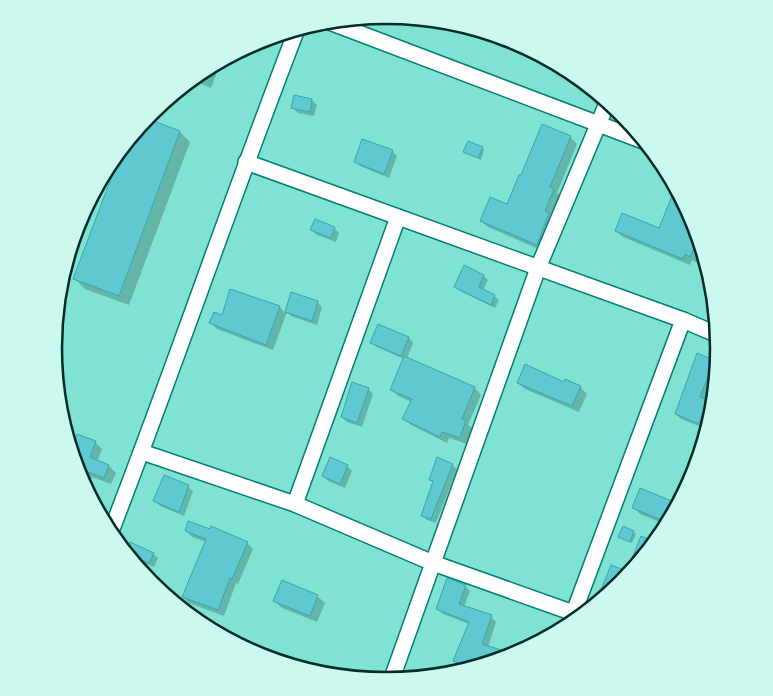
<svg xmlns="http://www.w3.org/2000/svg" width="773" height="696" font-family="Cabin,sans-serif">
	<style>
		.shadow { fill: #0003 }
		.building { fill: #60c8d0; stroke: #3aa7af }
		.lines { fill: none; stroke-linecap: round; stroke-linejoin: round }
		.minor-casing { stroke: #008174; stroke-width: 18 }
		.minor { stroke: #fff; stroke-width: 15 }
		.rim { fill: none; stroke: #002e28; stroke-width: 2.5 }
	</style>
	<rect width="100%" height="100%" fill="#7fe2d2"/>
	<!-- shadow -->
	<g class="shadow">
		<polygon points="221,61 211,88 191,80 202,71"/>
		<polygon points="312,100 317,105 314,116 298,113 293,108"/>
		<polygon points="145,119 180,132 190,142 129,305 85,289 75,279 125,144"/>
		<polygon points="570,137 577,144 557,193 560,196 543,251 488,227 481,221 508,206"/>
		<polygon points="482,148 484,150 481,160 465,152"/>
		<polygon points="392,151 397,156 389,178 360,166 355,161"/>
		<polygon points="677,188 694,221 703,249 697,263 692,260 690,265 623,237 616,231 660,230"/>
		<polygon points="334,228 339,233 336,242 317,235 312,230"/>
		<polygon points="484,276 488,280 483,290 494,296 499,300 495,308 460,291 456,287"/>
		<polygon points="231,291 280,307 285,313 292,294 318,303 322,307 317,325 291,316 287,312 273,350 217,329 211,323 223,316"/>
		<polygon points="379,326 409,338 413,343 407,358 475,388 481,395 468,425 472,428 467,444 449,438 447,443 411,425 404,419 412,402 398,396 392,390 404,359 377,347 372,342"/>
		<polygon points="713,361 718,365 705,401 712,406 704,428 681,419 676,414"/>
		<polygon points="518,383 564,383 580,387 587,394 579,412 525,389"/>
		<polygon points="368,389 373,394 362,427 347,422 342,417"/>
		<polygon points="95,442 102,449 97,461 109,466 116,473 111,484 92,477 87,490 79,475 69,444 74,445"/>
		<polygon points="452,465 457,469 436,523 427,520 422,515 434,483 430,479"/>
		<polygon points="347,466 352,471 345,488 328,481 323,476"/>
		<polygon points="188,487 193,491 184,516 160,506 155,501"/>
		<polygon points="678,505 667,525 640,514 633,507"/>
		<polygon points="624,528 636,534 632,543 620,537"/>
		<polygon points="186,531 247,543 253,549 238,584 236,583 224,616 189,603 183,597 206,542 192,537"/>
		<polygon points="127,553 153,554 158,558 154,567 132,558"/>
		<polygon points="465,586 470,591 464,607 491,617 496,622 488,647 501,651 506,657 506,658 469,669 460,666 454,660 469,624 443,614 437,609"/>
		<polygon points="317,596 325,603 317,622 282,608 274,601"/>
	</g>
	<!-- building -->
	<g class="building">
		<polygon points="294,95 312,99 310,112 291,108"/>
		<polygon points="146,118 180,131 119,296 73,279 123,147"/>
		<polygon points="542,124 571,136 550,187 554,189 545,211 549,213 537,245 480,221 490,197 507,204 519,175 521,175"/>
		<polygon points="362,139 393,150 384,174 354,162"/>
		<polygon points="468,141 483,147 478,158 463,152"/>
		<polygon points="676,186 694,221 699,236 690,257 685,254 683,259 615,231 622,213 659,228"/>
		<polygon points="315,219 335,227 331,238 310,230"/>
		<polygon points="464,265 484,275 479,287 495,295 491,305 454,287"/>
		<polygon points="230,289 280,306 266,345 209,323 214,312 222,315"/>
		<polygon points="291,292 318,301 312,321 285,312"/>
		<polygon points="378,324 409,337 401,356 370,343"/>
		<polygon points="697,353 714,360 700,397 708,400 699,424 675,414"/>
		<polygon points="404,356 475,387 462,419 466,420 460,438 442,432 440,437 402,419 412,399 390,390"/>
		<polygon points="525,364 564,382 565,379 581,386 572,406 517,383"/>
		<polygon points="352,382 369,388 357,423 341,417"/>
		<polygon points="77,434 96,441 90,457 109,465 104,478 85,471 81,480 71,449"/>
		<polygon points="330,457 348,465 340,484 322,476"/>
		<polygon points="437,457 453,464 431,519 421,516 433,481 429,480"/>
		<polygon points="164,475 189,485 179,512 153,501"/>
		<polygon points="640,488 679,504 669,523 632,508"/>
		<polygon points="188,521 210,529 211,526 248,542 232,579 230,578 218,610 182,597 206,539 185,531"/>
		<polygon points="623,526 634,531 630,542 618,537"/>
		<polygon points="641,536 656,542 622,584 595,605 611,565 627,571"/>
		<polygon points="130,542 154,553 149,563 126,553"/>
		<polygon points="447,578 466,585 459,604 492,615 482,644 501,650 498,661 472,668 453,661 469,622 436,609"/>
		<polygon points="282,580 318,595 310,616 273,601"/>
	</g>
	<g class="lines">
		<!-- minor casing -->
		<g class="minor-casing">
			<g id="minor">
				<polyline points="327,21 646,142"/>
				<polyline points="246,162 683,320 718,335"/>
				<polyline points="142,452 295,504 433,563 582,616"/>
				<polyline points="295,504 398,217"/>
				<path d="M110 534C175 366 232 197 297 29"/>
				<polyline points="574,612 683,320"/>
				<polyline points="391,681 538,268 608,101"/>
			</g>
		</g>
		<!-- minor -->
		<use href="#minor" class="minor"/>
	</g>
	<!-- crop -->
	<path d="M0 0H773V696H0ZM62 348a324 324 0 1 1 648 0a324 324 0 1 1-648 0Z" fill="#cbf9f0" fill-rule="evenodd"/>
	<path class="rim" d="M62 348a324 324 0 1 1 648 0a324 324 0 1 1-648 0Z"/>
</svg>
